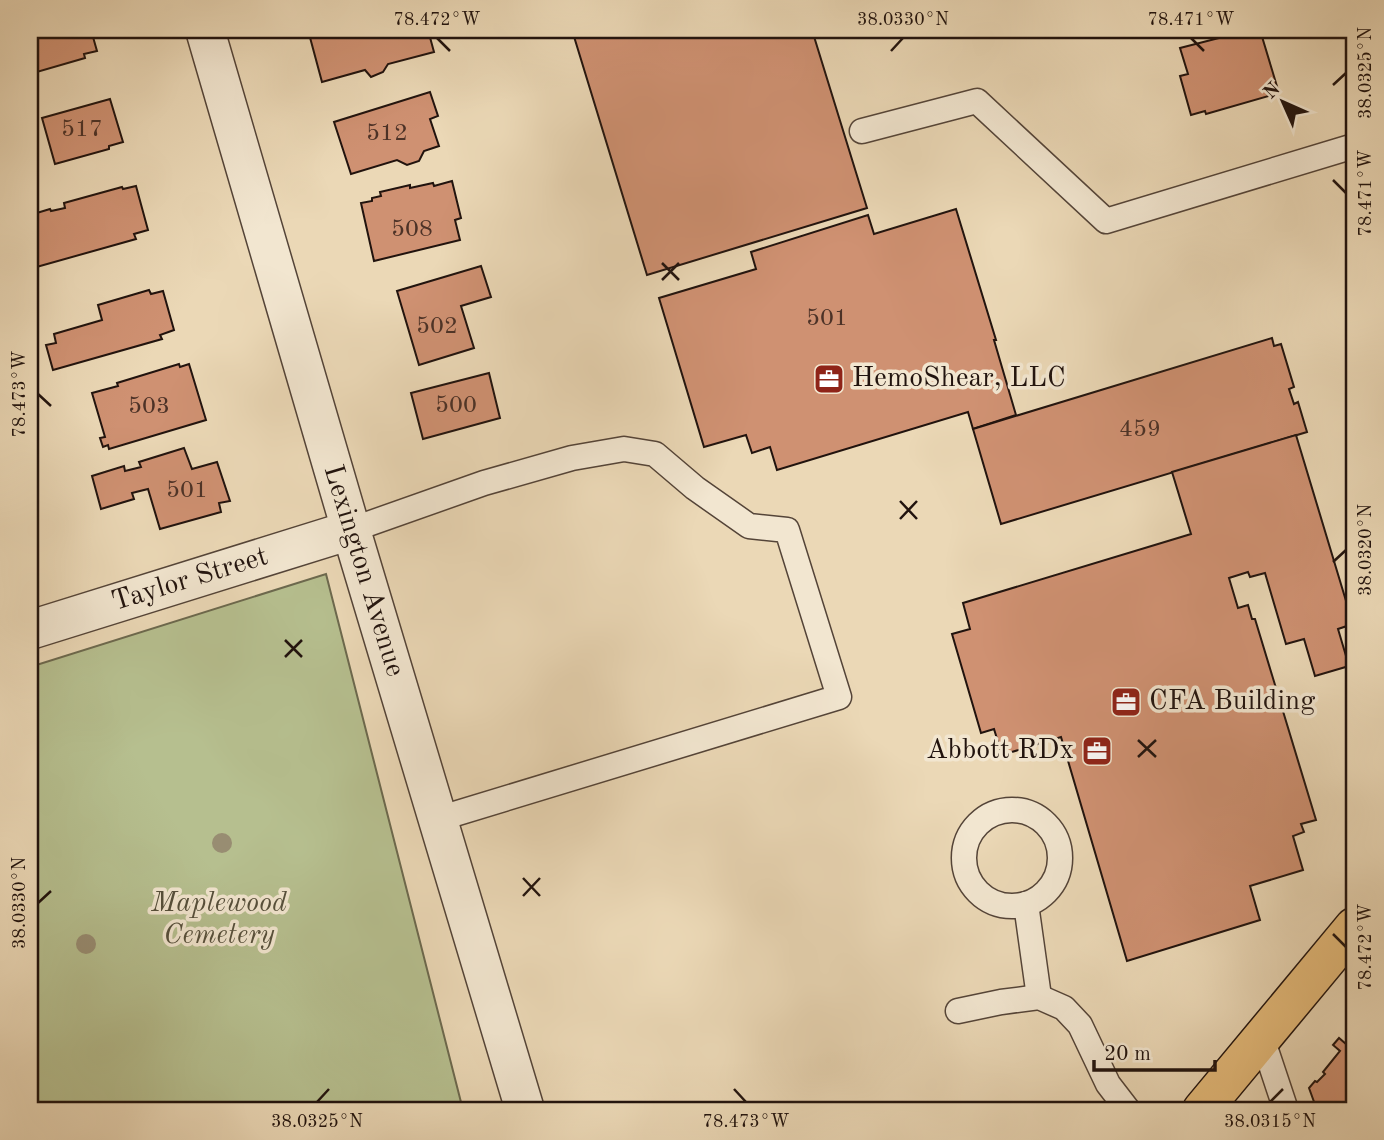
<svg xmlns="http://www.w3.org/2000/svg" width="1384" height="1140" font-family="'Old Standard TT',serif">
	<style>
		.green { fill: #b6bf8f; stroke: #6c694e; stroke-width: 2 }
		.building { fill: #cf9172; stroke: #21130e; stroke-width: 2 }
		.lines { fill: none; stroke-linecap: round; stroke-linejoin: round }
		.lane-casing { stroke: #544438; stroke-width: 27 }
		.street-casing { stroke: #544438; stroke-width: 41 }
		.primary-casing { stroke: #21130e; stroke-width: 41 }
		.lane { stroke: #f2e6d0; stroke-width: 24 }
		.street { stroke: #f2e6d0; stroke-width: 38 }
		.primary { stroke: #e6bc7b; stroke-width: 38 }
		.tree { fill: #988d72 }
		.ticks { fill: none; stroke: #21130e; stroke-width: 2.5 }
		.labels { text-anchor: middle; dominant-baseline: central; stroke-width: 7; stroke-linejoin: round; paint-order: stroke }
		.number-label { font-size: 24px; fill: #4c3227 }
		.poi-label { font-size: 28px; fill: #21130e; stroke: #f2e6d0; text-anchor: start }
		.street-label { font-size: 28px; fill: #21130e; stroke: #f2e6d0 }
		.park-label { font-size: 28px; font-style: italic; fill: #554f3b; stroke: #f2e6d0 }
		.neatline { fill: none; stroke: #21130e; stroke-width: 2.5 }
		.ticks-label { font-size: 18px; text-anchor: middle; fill: #21130e }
	</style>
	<rect width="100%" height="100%" fill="#ebd8b6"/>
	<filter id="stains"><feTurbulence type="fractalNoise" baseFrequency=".00286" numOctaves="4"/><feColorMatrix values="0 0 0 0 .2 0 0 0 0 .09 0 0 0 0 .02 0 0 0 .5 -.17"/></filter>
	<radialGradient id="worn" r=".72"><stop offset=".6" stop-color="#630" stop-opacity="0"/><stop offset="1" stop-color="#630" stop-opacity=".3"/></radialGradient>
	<!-- green -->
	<polygon class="green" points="326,574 463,1110 30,1110 30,667"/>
	<!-- building -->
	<g class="building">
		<polygon points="30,30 91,30 97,51 84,54 85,58 30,74"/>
		<polygon points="308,30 428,30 434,52 388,64 383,72 371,77 365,70 322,82"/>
		<polygon points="572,30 812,30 867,208 647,275"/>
		<polygon points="1250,30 1260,30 1279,93 1206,114 1205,111 1191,115 1180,76 1188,74 1180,48"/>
		<polygon points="430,92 438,116 430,119 439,146 424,151 419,161 407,165 397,160 351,174 334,122"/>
		<polygon points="110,99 123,142 109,146 109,149 55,164 42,118"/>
		<polygon points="452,181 461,218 455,220 460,240 374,261 361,203 372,201 372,198 381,196 380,192 410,185 410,188 433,183 434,186"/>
		<polygon points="136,186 148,230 134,234 136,239 33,268 30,257 30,215 50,209 51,211 65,208 64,203 122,187 123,189"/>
		<polygon points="956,209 996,340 994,340 1016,415 973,429 968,412 777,470 770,447 752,453 746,435 704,447 659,298 756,269 751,252 868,215 874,234"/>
		<polygon points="481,266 491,297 461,306 474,348 419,365 397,291"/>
		<polygon points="149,290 151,294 163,291 174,330 160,335 162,339 53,370 46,345 56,343 54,334 102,320 98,305"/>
		<polygon points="1272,338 1274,346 1281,344 1294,387 1289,389 1294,404 1298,402 1307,432 1001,524 973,429"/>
		<polygon points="179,364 180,367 189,364 206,420 109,449 108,445 103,447 100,438 105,437 92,393 118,386 117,383"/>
		<polygon points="489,373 500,418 423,439 411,393"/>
		<polygon points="1296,435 1353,624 1338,629 1349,666 1315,676 1304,639 1286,644 1265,573 1250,577 1248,572 1229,578 1238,608 1248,605 1252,619 1255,619 1316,820 1301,824 1304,832 1293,836 1303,870 1250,886 1260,920 1127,961 1061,737 1002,755 994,729 981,733 952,634 970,629 963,603 1191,534 1172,472"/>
		<polygon points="184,448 192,469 217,462 230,501 219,503 221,512 160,529 148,489 132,493 134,499 101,509 92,476 124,466 125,471 141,467 139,462"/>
		<polygon points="1354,1026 1354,1110 1317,1110 1309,1088 1315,1081 1317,1082 1325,1074 1323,1072 1340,1051 1333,1045 1339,1038 1346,1044 1353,1035 1350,1032"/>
	</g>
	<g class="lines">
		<!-- lane casing -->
		<g class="lane-casing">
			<g id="lane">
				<polyline points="862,131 977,101 1106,221 1354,146"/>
				<polyline points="351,530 484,483 572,458 624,449 655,454 695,488 749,526 787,530 839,697 438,819"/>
				<circle cx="1012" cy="858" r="48"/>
				<polyline points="1026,904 1039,997"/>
				<polyline points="958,1011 1001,1002 1039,997 1064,1008 1080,1025 1108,1084 1128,1110"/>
				<polyline points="1262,1038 1286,1110"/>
			</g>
		</g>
		<!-- street casing -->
		<g class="street-casing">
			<g id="street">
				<polyline points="205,30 351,530 525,1110"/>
				<polyline points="30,630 351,530"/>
			</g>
		</g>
		<!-- primary casing -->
		<g class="primary-casing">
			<polyline id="primary" points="1202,1110 1354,927"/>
		</g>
		<!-- lane -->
		<use href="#lane" class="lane"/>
		<!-- street -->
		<use href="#street" class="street"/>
		<!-- primary -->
		<use href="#primary" class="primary"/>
	</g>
	<!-- trees -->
	<g class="tree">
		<circle cx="222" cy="843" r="10"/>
		<circle cx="86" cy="944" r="10"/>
	</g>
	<!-- ticks -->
	<path class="ticks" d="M437 38 450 51M1191 38 1204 51M891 51 903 38M1333 85 1346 73M1333 180 1346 193M662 263 679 280M662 280 679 263M38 394 51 406M900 501 917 519M900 519 917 501M1333 562 1346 550M285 640 302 657M285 657 302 640M1138 740 1156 757M1138 757 1156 740M523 878 540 896M523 896 540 878M38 903 51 891M1333 934 1346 947M734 1089 746 1102M317 1102 329 1089M1270 1102 1283 1089"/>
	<!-- icons -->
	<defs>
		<g id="office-square" transform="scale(1.575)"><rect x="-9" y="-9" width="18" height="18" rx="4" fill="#8f2418" stroke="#f2e6d0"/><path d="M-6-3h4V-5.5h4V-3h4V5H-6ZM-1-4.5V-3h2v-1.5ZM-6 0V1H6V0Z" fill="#fff"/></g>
	</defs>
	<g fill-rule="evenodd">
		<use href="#office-square" x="829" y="379"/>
		<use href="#office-square" x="1126" y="702"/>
		<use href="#office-square" x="1097" y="751"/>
	</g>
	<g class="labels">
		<!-- number labels -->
		<g class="number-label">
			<text x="82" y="130">517</text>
			<text x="387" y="134">512</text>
			<text x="412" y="230">508</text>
			<text x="827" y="319">501</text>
			<text x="437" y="327">502</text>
			<text x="456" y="406">500</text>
			<text x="149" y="407">503</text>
			<text x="1140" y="430">459</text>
			<text x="187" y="491">501</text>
		</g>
		<!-- poi labels -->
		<g class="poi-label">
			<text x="852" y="379">HemoShear, LLC</text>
			<text x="1149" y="702">CFA Building</text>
			<text x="1074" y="751" text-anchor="end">Abbott RDx</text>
		</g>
		<!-- street labels -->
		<g class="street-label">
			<text transform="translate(363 571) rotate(73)">Lexington Avenue</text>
			<text transform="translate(190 580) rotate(-17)">Taylor Street</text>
		</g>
		<!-- park labels -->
		<g class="park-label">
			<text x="219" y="904">Maplewood<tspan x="219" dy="32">Cemetery</tspan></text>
		</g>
	</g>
	<!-- margin -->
	<rect width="1384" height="1140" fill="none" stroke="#ebd8b6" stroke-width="77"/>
	<!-- north arrow -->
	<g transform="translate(1283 102) rotate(315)" stroke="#f2e6d0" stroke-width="5" paint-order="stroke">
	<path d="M0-5L12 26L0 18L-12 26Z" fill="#21130e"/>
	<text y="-10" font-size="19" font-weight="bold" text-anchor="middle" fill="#21130e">N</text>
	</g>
	<!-- scale -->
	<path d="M1094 1060v10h121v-10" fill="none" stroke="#21130e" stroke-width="3.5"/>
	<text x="1104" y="1060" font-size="21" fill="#21130e" stroke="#f2e6d0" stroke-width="5" paint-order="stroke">20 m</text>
	<rect x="38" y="38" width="1308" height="1064" class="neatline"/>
	<g class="ticks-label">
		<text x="437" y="25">78.472°W</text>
		<text x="903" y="25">38.0330°N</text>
		<text x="1191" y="25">78.471°W</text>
		<text transform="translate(1365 73) rotate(-90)" y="6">38.0325°N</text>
		<text transform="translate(1365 193) rotate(-90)" y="6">78.471°W</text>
		<text transform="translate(19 394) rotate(-90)" y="6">78.473°W</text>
		<text transform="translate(1365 550) rotate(-90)" y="6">38.0320°N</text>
		<text transform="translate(19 903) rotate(-90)" y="6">38.0330°N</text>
		<text transform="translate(1365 947) rotate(-90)" y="6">78.472°W</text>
		<text x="317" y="1127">38.0325°N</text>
		<text x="746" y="1127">78.473°W</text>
		<text x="1270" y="1127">38.0315°N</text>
	</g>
	<rect width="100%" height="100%" filter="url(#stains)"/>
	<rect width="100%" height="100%" fill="url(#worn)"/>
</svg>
